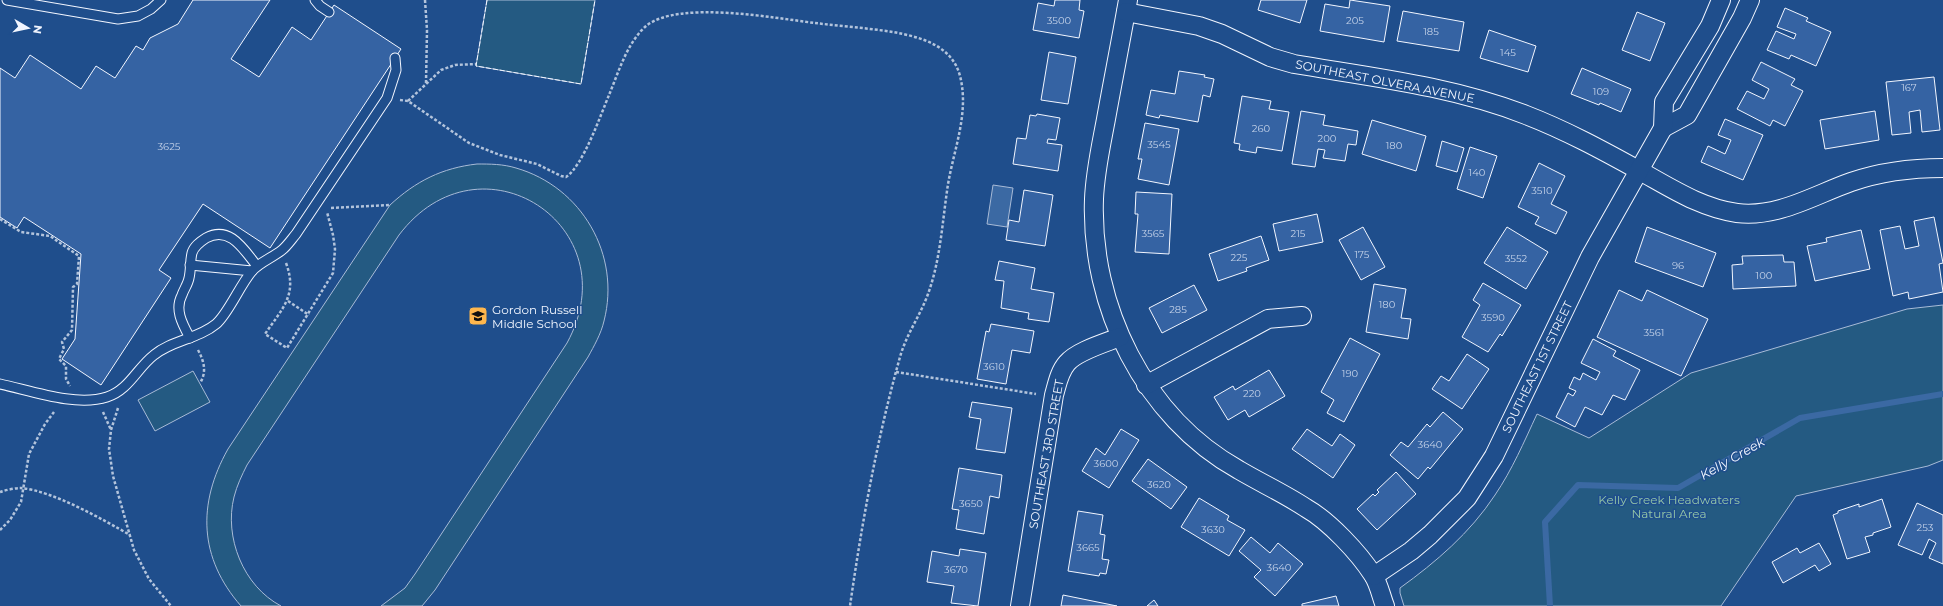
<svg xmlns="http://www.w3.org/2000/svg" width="1943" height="606" font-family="Montserrat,sans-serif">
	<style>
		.green { fill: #245a82; stroke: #a8bbd7 }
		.water { fill: #3b69a3; stroke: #a8bbd7 }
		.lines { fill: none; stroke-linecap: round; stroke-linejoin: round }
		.stream { stroke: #3b69a3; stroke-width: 6 }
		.building { fill: #3563a3; stroke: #f2f6ff }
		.lane-casing { stroke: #f2f6ff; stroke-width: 11 }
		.street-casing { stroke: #f2f6ff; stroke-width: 20 }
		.path { stroke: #b3c4dc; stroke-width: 2.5; stroke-dasharray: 3 2; stroke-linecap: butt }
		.lane { stroke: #1f4e8c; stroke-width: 9 }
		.street { stroke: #1f4e8c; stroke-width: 18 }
		.fence { stroke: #f2f6ff; stroke-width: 1; stroke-dasharray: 5 2; stroke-linecap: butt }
		.labels { text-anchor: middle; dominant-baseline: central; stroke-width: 3; stroke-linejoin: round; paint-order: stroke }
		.number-label { font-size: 10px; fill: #c3d1e8 }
		.street-label { font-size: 12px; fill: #f2f6ff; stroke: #1f4e8c }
		.poi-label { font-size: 12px; fill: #f2f6ff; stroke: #1f4e8c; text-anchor: start }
		.park-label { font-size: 12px; fill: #97c8a6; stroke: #1f4e8c }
		.water-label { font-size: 13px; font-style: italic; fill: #f2f6ff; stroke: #1f4e8c }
	</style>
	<rect width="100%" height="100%" fill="#1f4e8c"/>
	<!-- green -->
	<g class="green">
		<polygon points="487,0 595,0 581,84 476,66"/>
		<path d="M477 164C490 164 503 164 516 168 582 187 621 255 604 321 601 334 594 346 588 357L435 590 422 606H381L405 588 415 574 567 343C631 226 480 128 399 235L247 465C242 475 237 485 234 497 224 537 243 586 281 606H241C199 558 197 504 228 449L390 205C416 181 442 168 477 164Z"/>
		<path d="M1943 305V460L1928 466 1796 496 1721 606H1404L1400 593V588C1436 562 1470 533 1495 495 1512 470 1524 442 1537 414L1589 438 1691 373 1907 309Z"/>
		<polygon points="193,371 210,402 155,431 138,400"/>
	</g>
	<!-- water -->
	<polygon class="water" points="993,185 1013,188 1007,227 987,224"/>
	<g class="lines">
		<!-- stream -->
		<polyline class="stream" points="1550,606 1545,522 1578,485 1678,488 1800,418 1943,394"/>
	</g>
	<!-- building -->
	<g class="building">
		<polygon points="193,0 270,0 231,59 259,77 292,27 311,40 334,5 401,49 270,248 203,204 159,270 171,278 101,385 62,359 75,339 81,254 24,217 17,228 0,217 0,68 15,78 30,55 81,89 96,66 115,78 136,46 143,50 150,38 178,24"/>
		<polygon points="1055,0 1080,0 1079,10 1084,11 1079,38 1033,30 1038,3 1054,6"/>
		<polygon points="1261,0 1307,0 1300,23 1258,10"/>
		<polygon points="1350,0 1390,6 1384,42 1320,31 1325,4 1349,8"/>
		<polygon points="1785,8 1808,18 1806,21 1831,32 1816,66 1791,55 1789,59 1767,50 1776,31 1794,39 1796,34 1777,27"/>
		<polygon points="1403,11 1464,22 1459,51 1397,41"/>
		<polygon points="1637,12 1665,23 1650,61 1622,50"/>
		<polygon points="1489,30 1536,46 1528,72 1480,58"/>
		<polygon points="1049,52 1076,57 1068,104 1041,100"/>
		<polygon points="1761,62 1795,79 1791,85 1803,91 1785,126 1773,120 1770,126 1737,109 1747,91 1764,99 1769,89 1752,80"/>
		<polygon points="1582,68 1631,89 1621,112 1600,103 1599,105 1571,94"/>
		<polygon points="1179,71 1205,75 1204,77 1214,79 1210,97 1203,95 1198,122 1160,115 1159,118 1146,115 1151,90 1175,94"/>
		<polygon points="1934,77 1940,130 1922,132 1920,110 1909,112 1911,133 1892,135 1886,82"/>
		<polygon points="1242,96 1271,101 1269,109 1289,112 1282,151 1257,147 1256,153 1239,150 1240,144 1234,143"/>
		<polygon points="1301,111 1325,115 1323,125 1358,131 1356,145 1348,144 1345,161 1323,158 1325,150 1318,149 1315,167 1292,164"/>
		<polygon points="1875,111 1879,140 1825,149 1820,120"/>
		<polygon points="1037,114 1060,118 1056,140 1048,139 1047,143 1062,145 1058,171 1013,164 1017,138 1026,139 1030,115 1036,116"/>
		<polygon points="1725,119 1763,135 1743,180 1701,162 1708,146 1725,154 1731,140 1718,135"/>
		<polygon points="1372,120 1426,136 1416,171 1362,154"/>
		<polygon points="1145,123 1179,129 1169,185 1138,179 1142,159 1138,159"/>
		<polygon points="1442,141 1464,148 1457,172 1436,166"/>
		<polygon points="1470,147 1497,156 1483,198 1457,189"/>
		<polygon points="1539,163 1565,176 1551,204 1567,212 1556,234 1535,224 1539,217 1518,207"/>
		<polygon points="1024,190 1053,195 1045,246 1006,240 1009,220 1019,222"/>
		<polygon points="1136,192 1172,194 1169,254 1135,252 1138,214 1135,214"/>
		<polygon points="1317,214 1323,242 1279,251 1273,224"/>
		<polygon points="1934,217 1943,263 1939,264 1943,292 1909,299 1908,292 1893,296 1880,230 1900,226 1905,249 1919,246 1914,221"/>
		<polygon points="1363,227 1385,267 1361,280 1339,240"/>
		<polygon points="1507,227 1548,252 1526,289 1484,263"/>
		<polygon points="1647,227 1716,253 1703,287 1635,262"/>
		<polygon points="1861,230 1870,269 1815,281 1807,246 1827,242 1826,238"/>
		<polygon points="1261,236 1269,260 1246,268 1247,271 1218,281 1209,254"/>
		<polygon points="1783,255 1784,262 1794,262 1796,286 1733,289 1732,265 1743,264 1742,256"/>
		<polygon points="999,261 1035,268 1031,289 1054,293 1049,322 1028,319 1029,313 1001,308 1004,281 995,280"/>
		<polygon points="1483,283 1521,305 1502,336 1500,334 1488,352 1462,337 1480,305 1473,300"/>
		<polygon points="1374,284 1406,289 1401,318 1411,319 1408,339 1366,332"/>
		<polygon points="1194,285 1207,310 1162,333 1149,308"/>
		<polygon points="1619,290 1642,301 1647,290 1708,319 1681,376 1597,337"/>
		<polygon points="991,324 1034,331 1030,353 1012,350 1006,384 977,379 986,331 989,332"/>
		<polygon points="1350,338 1380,354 1344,422 1327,413 1334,400 1321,392"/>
		<polygon points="1593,339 1616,351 1613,356 1640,370 1625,400 1613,395 1602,415 1585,407 1575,427 1556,417 1568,393 1573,396 1576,391 1569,388 1574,377 1580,380 1583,373 1596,380 1600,372 1581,363"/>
		<polygon points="1467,354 1489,369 1462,409 1432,389 1441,376 1449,381"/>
		<polygon points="1269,370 1285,396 1249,417 1245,410 1228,420 1214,397 1233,386 1235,390"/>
		<polygon points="972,402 1012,408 1005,453 976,449 981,419 969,417"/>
		<polygon points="1443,412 1463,429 1430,469 1428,467 1418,479 1390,455 1401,442 1408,447 1427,424 1430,427"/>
		<polygon points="1121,429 1139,440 1109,488 1082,471 1096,448 1105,455"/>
		<polygon points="1307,429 1332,446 1340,434 1355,445 1333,478 1292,449"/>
		<polygon points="1148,459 1187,487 1171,509 1132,481"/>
		<polygon points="959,468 1002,475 999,498 990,496 984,534 956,529 959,510 952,509"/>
		<polygon points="1396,472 1416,494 1377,530 1357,509 1373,494 1375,496 1379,492 1377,490"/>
		<polygon points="1199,498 1229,516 1227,520 1245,530 1229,556 1181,527"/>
		<polygon points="1882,499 1891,527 1873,533 1873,535 1865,537 1870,552 1847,559 1833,515 1838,513 1838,511 1859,504 1859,507"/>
		<polygon points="1917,503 1943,515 1943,564 1929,558 1936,543 1929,539 1922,555 1898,545"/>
		<polygon points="1078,511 1103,515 1100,534 1105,535 1102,559 1109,560 1106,574 1100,573 1099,576 1068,571"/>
		<polygon points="1251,537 1270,553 1278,543 1303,564 1275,596 1254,577 1261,570 1239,551"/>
		<polygon points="1819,543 1831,564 1819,571 1815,565 1783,583 1772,562 1797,548 1800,553"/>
		<polygon points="960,549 986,553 978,606 951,603 954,586 927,582 932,551 959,556"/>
		<polygon points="1063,595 1117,606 1061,606"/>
		<polygon points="1336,596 1339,606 1302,606 1302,604"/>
		<polygon points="1154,600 1158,606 1147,606"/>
	</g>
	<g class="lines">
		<!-- lane casing -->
		<g class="lane-casing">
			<g id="lane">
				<polyline points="7,0 118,19 138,16 151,9 161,0"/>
				<polyline points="315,0 320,6 329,12"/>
				<polyline points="190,265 252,271"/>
				<path d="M190 338C183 325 174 310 182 295 184 289 188 284 189 278 191 270 190 261 192 253 194 246 200 242 206 238 230 225 244 250 257 266"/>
				<path d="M0 384C32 391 76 407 107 397 129 390 137 368 154 355 172 340 198 339 216 324 228 314 240 285 252 271 260 262 272 258 282 250 287 246 291 240 296 234L387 98 396 70 395 58"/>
			</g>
		</g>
		<!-- street casing -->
		<g class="street-casing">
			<g id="street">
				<path d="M1128 0C1121 40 1113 80 1106 119 1101 146 1095 172 1094 199 1090 306 1144 417 1239 470 1261 483 1285 494 1306 508 1329 521 1359 553 1373 575 1379 584 1381 596 1385 606"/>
				<path d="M1126 12 1199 26 1222 34 1270 57 1294 64C1371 77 1452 86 1526 115 1565 130 1602 150 1640 171 1671 188 1701 208 1737 213 1778 218 1814 195 1851 182 1880 172 1913 168 1943 168"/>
				<polyline points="1663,128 1687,115 1742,18 1750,0"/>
				<polyline points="1146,385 1268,319 1302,316"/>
				<polyline points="1374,576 1411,551 1430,535 1467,498 1494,456 1590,257 1663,128 1664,102 1710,26 1721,0"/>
				<path d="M1020 606 1054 395C1057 385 1059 372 1067 363 1077 351 1105 343 1120 337"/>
			</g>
		</g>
		<!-- path -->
		<g class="path">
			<polyline points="425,0 427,30 426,83"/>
			<path d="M400 100 408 101 469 143 500 155 537 164 561 176 566 177C583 166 601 114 609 95 619 71 627 43 646 26 678 0 774 18 815 23 840 26 867 28 893 32 920 37 952 45 960 76 970 115 952 153 947 191 942 226 940 261 928 294 920 316 906 335 900 357 877 439 862 522 850 606"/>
			<polyline points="408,101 441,70 455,65 476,64"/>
			<polyline points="331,208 390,205"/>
			<polyline points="0,219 21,232 50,236 79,256 77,284 73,287 72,330 62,342 64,349 59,359 66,366 66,379 70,386"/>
			<path d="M286 263C298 295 282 309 265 334L287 348 333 273 335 249 333 235 327 212"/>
			<polyline points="288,301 309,315"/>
			<path d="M198 350C204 361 207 372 200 383"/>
			<polyline points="896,372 1036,394"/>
			<polyline points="118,408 111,430 109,449 113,476 134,550 149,579 171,606"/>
			<polyline points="103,412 111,430"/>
			<path d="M0 492C6 490 15 488 21 488 53 491 102 519 130 535"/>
			<polyline points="0,530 10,520 21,502 29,454 45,424 54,412"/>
		</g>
		<!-- lane -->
		<use href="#lane" class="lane"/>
		<!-- street -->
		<use href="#street" class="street"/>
		<!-- fence -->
		<polyline class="fence" points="487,0 476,66 581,84 595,0"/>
	</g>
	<!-- icons -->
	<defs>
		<g id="school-square" transform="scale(1)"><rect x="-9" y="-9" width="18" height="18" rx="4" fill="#ffb74d" stroke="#1f4e8c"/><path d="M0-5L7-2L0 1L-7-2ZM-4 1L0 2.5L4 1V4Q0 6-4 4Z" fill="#111"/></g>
	</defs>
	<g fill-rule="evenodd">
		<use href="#school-square" x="478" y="316"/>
	</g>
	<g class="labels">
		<!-- number labels -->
		<g class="number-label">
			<text x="1059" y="20">3500</text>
			<text x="1355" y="20">205</text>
			<text x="1431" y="31">185</text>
			<text x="1508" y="52">145</text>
			<text x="1909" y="87">167</text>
			<text x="1601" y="91">109</text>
			<text x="1261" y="128">260</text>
			<text x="1327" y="138">200</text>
			<text x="1159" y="144">3545</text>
			<text x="1394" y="145">180</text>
			<text x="169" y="146">3625</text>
			<text x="1477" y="172">140</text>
			<text x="1542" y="190">3510</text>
			<text x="1153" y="233">3565</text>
			<text x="1298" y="233">215</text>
			<text x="1362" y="254">175</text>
			<text x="1239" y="257">225</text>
			<text x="1516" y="258">3552</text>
			<text x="1678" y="265">96</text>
			<text x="1764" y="275">100</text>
			<text x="1387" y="304">180</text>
			<text x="1178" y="309">285</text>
			<text x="1493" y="317">3590</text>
			<text x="1654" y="332">3561</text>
			<text x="994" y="366">3610</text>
			<text x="1350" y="373">190</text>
			<text x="1252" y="393">220</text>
			<text x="1430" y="444">3640</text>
			<text x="1106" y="463">3600</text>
			<text x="1159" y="484">3620</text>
			<text x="971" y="503">3650</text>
			<text x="1925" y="527">253</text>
			<text x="1213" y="529">3630</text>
			<text x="1088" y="547">3665</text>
			<text x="1279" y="567">3640</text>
			<text x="956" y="569">3670</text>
		</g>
		<!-- street labels -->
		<g class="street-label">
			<text transform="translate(1385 81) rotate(11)">SOUTHEAST OLVERA AVENUE</text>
			<text transform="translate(1537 367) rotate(-64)">SOUTHEAST 1ST STREET</text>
			<text transform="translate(1046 454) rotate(-80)">SOUTHEAST 3RD STREET</text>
		</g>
		<!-- poi labels -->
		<g class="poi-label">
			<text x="492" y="309">Gordon Russell<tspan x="492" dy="14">Middle School</tspan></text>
		</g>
		<!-- park labels -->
		<g class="park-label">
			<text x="1669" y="499">Kelly Creek Headwaters<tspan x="1669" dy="14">Natural Area</tspan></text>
		</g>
		<!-- water labels -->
		<g class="water-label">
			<text transform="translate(1732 458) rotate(-30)">Kelly Creek</text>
		</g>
	</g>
	<!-- north arrow -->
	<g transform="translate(28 28) rotate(99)" stroke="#1f4e8c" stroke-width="3" paint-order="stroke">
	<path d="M0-3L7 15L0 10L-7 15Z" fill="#f2f6ff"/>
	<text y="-6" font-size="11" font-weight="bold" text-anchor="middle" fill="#f2f6ff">N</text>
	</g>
</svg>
